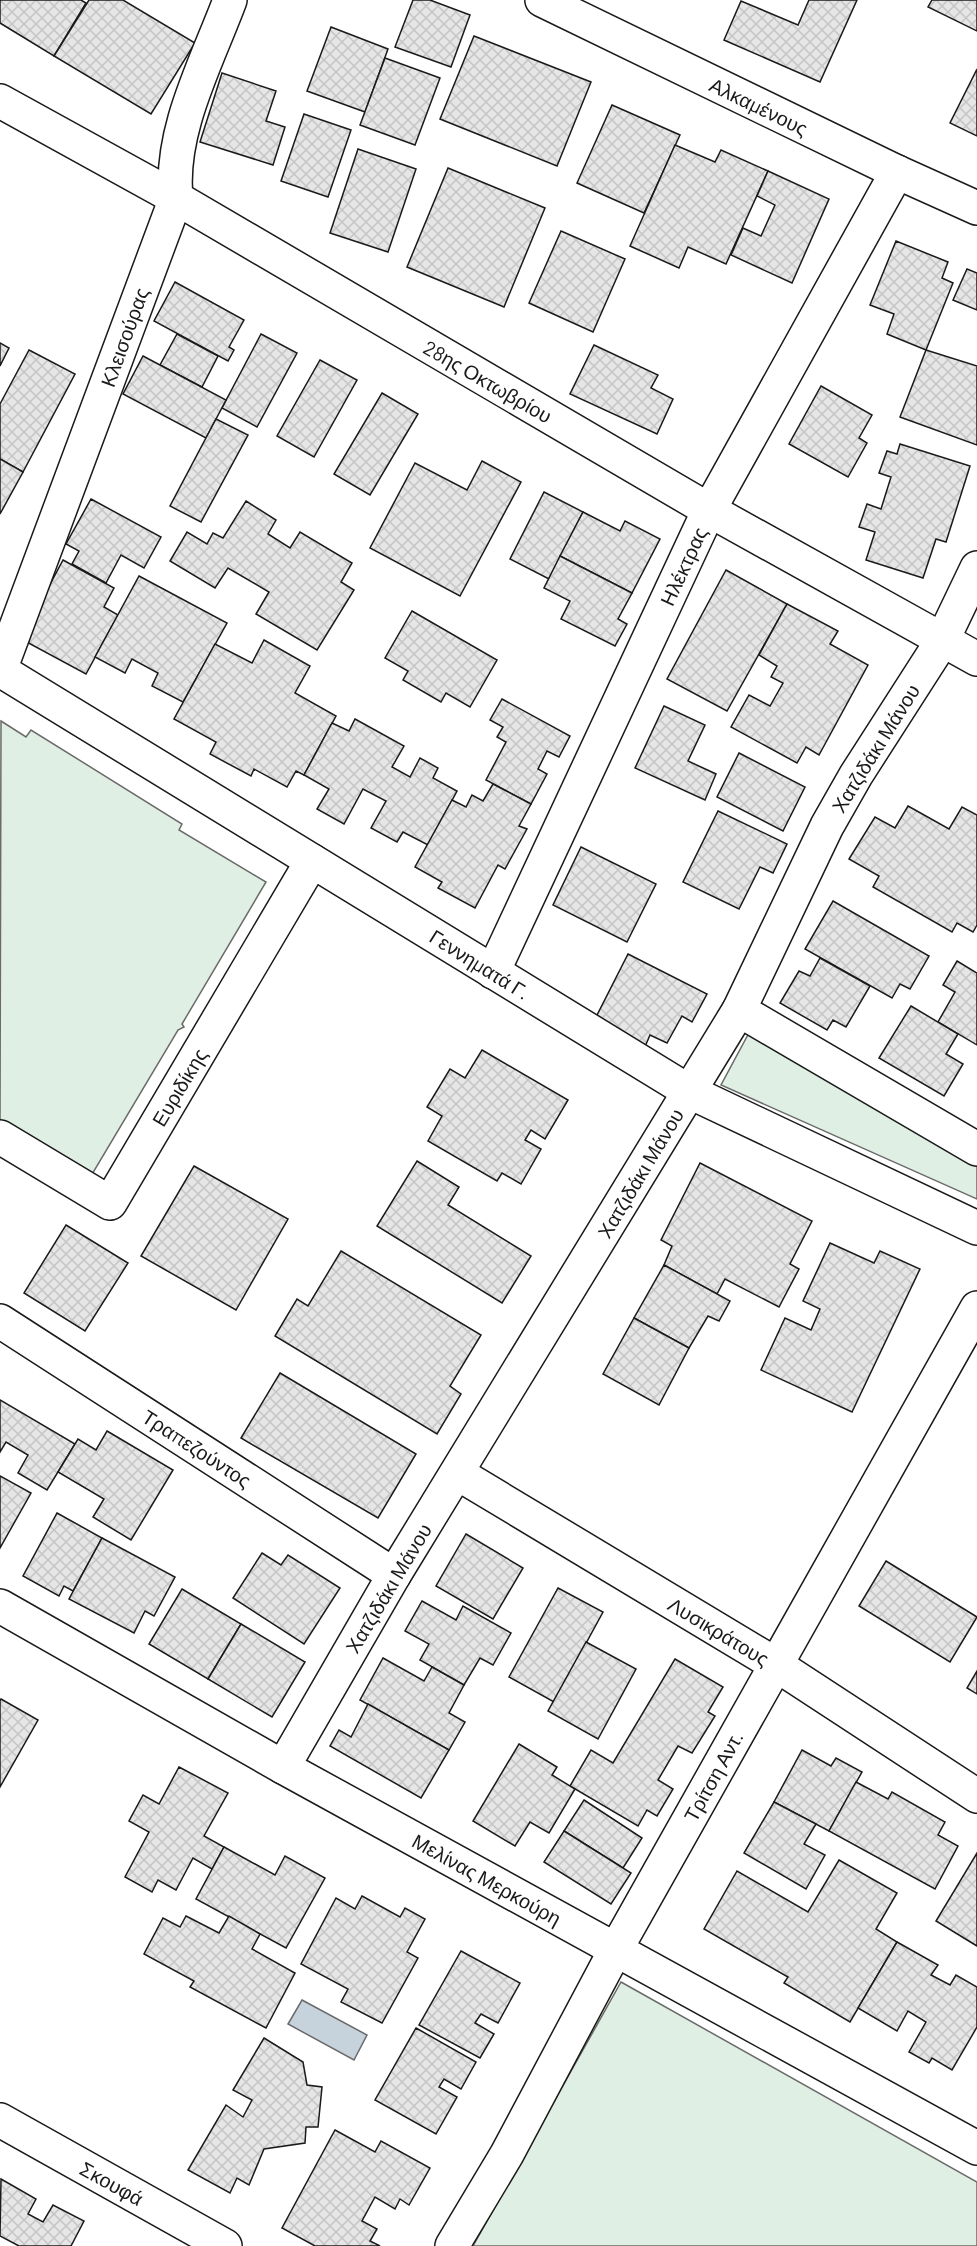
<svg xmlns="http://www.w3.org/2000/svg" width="977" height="2246" font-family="Barlow,sans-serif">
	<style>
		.green { fill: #e0efe3; stroke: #6a6a6a; stroke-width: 1.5 }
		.water { fill: #c6d2dc; stroke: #6a6a6a; stroke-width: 1.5 }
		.building { fill: url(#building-cross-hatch); stroke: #1a1a1a; stroke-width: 1.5 }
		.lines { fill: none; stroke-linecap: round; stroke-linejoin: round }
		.street-casing { stroke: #1a1a1a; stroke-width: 36 }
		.secondary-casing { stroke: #1a1a1a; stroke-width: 36 }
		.street { stroke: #fff; stroke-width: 33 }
		.secondary { stroke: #fff; stroke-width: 33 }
		.labels { text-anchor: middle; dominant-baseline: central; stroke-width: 4.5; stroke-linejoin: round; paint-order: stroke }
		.street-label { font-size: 20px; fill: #1a1a1a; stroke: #fff }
	</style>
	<defs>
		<pattern id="building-cross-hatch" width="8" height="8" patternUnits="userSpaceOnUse" patternTransform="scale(1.5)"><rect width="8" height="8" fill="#e6e6e6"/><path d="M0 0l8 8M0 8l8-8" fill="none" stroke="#c5c5c5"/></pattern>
	</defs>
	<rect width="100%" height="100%" fill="#fff"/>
	<!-- green -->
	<g class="green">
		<polygon points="1,721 26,737 31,730 182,824 179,830 266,882 182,1024 184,1027 178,1030 91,1176 0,1122"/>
		<polygon points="750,1031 977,1161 977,1199 721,1085"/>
		<polygon points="621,1982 977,2182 977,2246 473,2246"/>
	</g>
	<!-- water -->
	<polygon class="water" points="302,2000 367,2035 354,2060 288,2024"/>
	<!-- building -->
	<g class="building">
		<polygon points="0,0 81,0 86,3 54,56 0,23"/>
		<polygon points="89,0 123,0 195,43 151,114 54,56"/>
		<polygon points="413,0 430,0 470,15 451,67 395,47"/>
		<polygon points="809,0 857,0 820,82 724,40 741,1 798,25"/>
		<polygon points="932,0 977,0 977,31 928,7"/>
		<polygon points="331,27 388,49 365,112 307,91"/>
		<polygon points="474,36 591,82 557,166 440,119"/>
		<polygon points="385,58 440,78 415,145 360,125"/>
		<polygon points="977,69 977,136 950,123"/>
		<polygon points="222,73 276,91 266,121 285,127 273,165 200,142"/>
		<polygon points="612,105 680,135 644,213 577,183"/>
		<polygon points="304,114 351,130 328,197 281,181"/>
		<polygon points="675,145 715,162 721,150 768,171 726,264 688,247 679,268 630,246"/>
		<polygon points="358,149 416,169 388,252 330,233"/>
		<polygon points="448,168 545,208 504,307 407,267"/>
		<polygon points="768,171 829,199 792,283 731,255 743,228 761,236 775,205 757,196"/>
		<polygon points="561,231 625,259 593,332 529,303"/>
		<polygon points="896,241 948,262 942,278 953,283 926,350 887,334 894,314 870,305"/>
		<polygon points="967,269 977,273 977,310 953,300"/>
		<polygon points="175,282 244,320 229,347 234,350 228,361 154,321"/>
		<polygon points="177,334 218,356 202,387 160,365"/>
		<polygon points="261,334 297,353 257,427 222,408"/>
		<polygon points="0,343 9,348 0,366"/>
		<polygon points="594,345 658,375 651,388 673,399 657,434 570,394"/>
		<polygon points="29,350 75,374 23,472 0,459 0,404"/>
		<polygon points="926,350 977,366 977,445 900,417"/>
		<polygon points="143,356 226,400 206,438 123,394"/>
		<polygon points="320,360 357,380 314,457 277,436"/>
		<polygon points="821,386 872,415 859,438 867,443 848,477 789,444"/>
		<polygon points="382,393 418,414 370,495 334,474"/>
		<polygon points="216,419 248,435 201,522 170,506"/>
		<polygon points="900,444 970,466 946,542 936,539 923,578 866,560 875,532 859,527 867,504 881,509 891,477 879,473 887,451 897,454"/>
		<polygon points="0,459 23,472 0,514"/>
		<polygon points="482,461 521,482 460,596 370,548 415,463 467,490"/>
		<polygon points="544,492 583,512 549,579 510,559"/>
		<polygon points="91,499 161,537 144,568 121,555 106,583 72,564 79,551 66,544"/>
		<polygon points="246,501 276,520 268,534 290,548 300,532 352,563 341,582 354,590 317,650 256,614 269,592 228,568 215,588 170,561 187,532 207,544 213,533 223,538"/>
		<polygon points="583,512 620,531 625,521 660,539 632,593 560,556"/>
		<polygon points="560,556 632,593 618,619 627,624 615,646 561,619 570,601 544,588"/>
		<polygon points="63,560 114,588 104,607 118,615 86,674 21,639"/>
		<polygon points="726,570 787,604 727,711 667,679"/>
		<polygon points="139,576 227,623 183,702 152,686 158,673 132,659 125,673 95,657"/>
		<polygon points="787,604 838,631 830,644 868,665 819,755 806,747 797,763 731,727 749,695 770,706 783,683 771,677 777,666 759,655"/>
		<polygon points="412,611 497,660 470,707 446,693 441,702 403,680 408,671 385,658"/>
		<polygon points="264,640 310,666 295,693 336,716 304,775 296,771 287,787 254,769 251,776 210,754 216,742 174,719 215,644 252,663"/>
		<polygon points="502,699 570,736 559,757 547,751 538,769 547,774 531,804 486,780 506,742 497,737 503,727 490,720"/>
		<polygon points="664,706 705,725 688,761 716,774 705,800 635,768"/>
		<polygon points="355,719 404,746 392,767 410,777 420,758 438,768 433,778 457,791 428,845 403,832 397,842 371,828 386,801 363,789 344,824 317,809 329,789 304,775 332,723 349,731"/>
		<polygon points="739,753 805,787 783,831 717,797"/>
		<polygon points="493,784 531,804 519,826 527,829 505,869 498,865 475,908 438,888 442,882 415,867 452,800 466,807 472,795 483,801"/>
		<polygon points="908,806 949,829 962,807 977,815 977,925 973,932 957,923 952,932 873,887 879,876 849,859 875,817 895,828"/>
		<polygon points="718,811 787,844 773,873 760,867 739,909 683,882"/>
		<polygon points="581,847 656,884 627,942 553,905"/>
		<polygon points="833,901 929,956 910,989 900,984 892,998 805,949"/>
		<polygon points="628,954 707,994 692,1022 682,1016 667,1043 650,1035 644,1049 593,1023"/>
		<polygon points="820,958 870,986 846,1027 833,1020 827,1030 780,1003 799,971 810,976"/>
		<polygon points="957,961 977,973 977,1045 938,1022 955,992 943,985"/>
		<polygon points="911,1006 958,1034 946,1054 963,1064 944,1096 879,1058"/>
		<polygon points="482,1050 568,1100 545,1139 531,1130 525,1140 541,1149 521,1184 502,1173 497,1181 428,1141 442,1116 427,1107 450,1069 465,1078"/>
		<polygon points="417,1161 459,1187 448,1205 531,1256 502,1303 377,1226"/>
		<polygon points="700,1163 812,1221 790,1264 799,1269 779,1307 725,1279 717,1294 664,1265 672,1246 661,1240"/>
		<polygon points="194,1166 288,1219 236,1310 141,1256"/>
		<polygon points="66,1225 128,1263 85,1331 24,1293"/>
		<polygon points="830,1243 874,1263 880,1251 920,1269 852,1412 761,1370 785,1318 811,1330 820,1309 803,1301"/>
		<polygon points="341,1251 481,1335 450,1386 461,1394 437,1434 275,1336 297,1299 308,1306"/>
		<polygon points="664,1265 730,1301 719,1321 708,1316 689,1348 634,1318"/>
		<polygon points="634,1318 689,1348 659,1405 603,1374"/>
		<polygon points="280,1373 416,1454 378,1518 241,1438"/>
		<polygon points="0,1400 75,1444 47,1490 18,1473 28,1455 6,1442 0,1452"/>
		<polygon points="107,1431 173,1470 131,1540 93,1517 104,1499 58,1472 78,1439 96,1450"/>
		<polygon points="0,1476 31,1493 0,1548"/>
		<polygon points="57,1513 102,1538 73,1591 64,1586 59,1596 23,1576"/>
		<polygon points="466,1534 523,1568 493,1619 436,1586"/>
		<polygon points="102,1538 175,1577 154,1616 145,1611 134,1633 69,1599"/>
		<polygon points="262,1553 281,1565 288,1555 340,1588 304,1644 233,1598"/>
		<polygon points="886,1561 977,1617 950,1662 859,1606"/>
		<polygon points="558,1588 603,1612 554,1702 509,1677"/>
		<polygon points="182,1589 241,1624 208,1679 149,1644"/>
		<polygon points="422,1601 456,1620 463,1606 511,1633 493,1665 480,1658 464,1685 420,1660 429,1644 405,1631"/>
		<polygon points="241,1624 305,1662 272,1717 208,1679"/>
		<polygon points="586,1642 636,1669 598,1739 548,1711"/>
		<polygon points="383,1658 424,1681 432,1667 464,1685 449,1713 465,1722 449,1750 360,1700"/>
		<polygon points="675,1659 723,1687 708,1712 715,1716 692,1753 678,1746 658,1780 673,1789 657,1816 647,1810 638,1826 570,1786 591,1750 613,1763"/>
		<polygon points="977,1671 977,1694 967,1688"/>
		<polygon points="1,1699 38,1720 0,1787 0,1701"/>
		<polygon points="368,1704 449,1750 421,1798 330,1746 339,1730 351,1737"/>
		<polygon points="519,1744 557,1767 552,1775 575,1789 549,1833 530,1822 515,1846 473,1821"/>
		<polygon points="802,1750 831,1766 836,1758 862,1772 829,1831 774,1802"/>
		<polygon points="179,1767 228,1793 204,1836 224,1847 212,1869 193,1858 176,1890 158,1880 152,1892 125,1877 149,1832 129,1821 143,1795 159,1804"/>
		<polygon points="856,1782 888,1799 892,1792 945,1822 938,1835 958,1846 935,1889 829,1831"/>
		<polygon points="584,1800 642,1838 623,1868 564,1831"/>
		<polygon points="774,1802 816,1824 804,1844 825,1855 806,1889 744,1853"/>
		<polygon points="564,1831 631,1873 611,1904 544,1862"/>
		<polygon points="224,1847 275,1875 285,1856 325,1878 286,1948 196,1899"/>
		<polygon points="977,1853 977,1946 936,1921"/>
		<polygon points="839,1860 897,1893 876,1929 897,1942 850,2022 784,1983 788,1977 704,1929 737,1871 808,1912"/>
		<polygon points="362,1896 400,1917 405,1908 425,1919 407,1952 418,1958 382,2023 341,2002 348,1989 301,1964 336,1898 355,1909"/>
		<polygon points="186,1916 219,1933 229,1916 260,1934 252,1949 295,1973 266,2028 190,1987 194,1981 144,1954 163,1918 180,1927"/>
		<polygon points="897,1942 938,1965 931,1975 950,1985 956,1975 977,1987 977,2027 952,2070 932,2058 929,2063 909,2052 926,2022 908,2011 897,2031 858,2008"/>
		<polygon points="461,1951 520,1983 498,2023 481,2014 475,2023 494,2034 480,2058 419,2025"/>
		<polygon points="416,2028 476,2062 461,2089 444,2079 439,2087 457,2097 436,2134 375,2100"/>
		<polygon points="264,2038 303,2062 307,2085 322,2087 318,2127 306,2127 305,2143 264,2149 249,2185 237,2178 230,2193 188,2170 226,2105 243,2117 252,2100 233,2090"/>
		<polygon points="335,2130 375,2152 381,2141 430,2168 409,2205 400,2199 395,2209 375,2197 362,2221 377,2229 370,2241 380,2246 315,2246 282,2228"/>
		<polygon points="1,2179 36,2199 28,2214 43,2222 53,2205 84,2221 71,2246 19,2246 0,2236"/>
	</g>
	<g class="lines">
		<!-- street casing -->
		<g class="street-casing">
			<g id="street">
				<polyline points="542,0 897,172 977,208"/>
				<polyline points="0,101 176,198 709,510 977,659"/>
				<path d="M0 670 176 198C169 131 207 62 230 0"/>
				<polyline points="493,972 709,510 897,172"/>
				<polyline points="739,1010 977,1149"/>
				<polyline points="0,1137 110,1203 312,861"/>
				<polyline points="0,1321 394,1575"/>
				<polyline points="457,1473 775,1664 977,1796"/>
				<polyline points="283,1767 394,1575 739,1010 827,826 856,775 942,641 977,568"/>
				<polyline points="0,2120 225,2246"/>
				<polyline points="452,2246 507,2154 616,1949 977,1308"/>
			</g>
		</g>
		<!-- secondary casing -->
		<g class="secondary-casing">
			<g id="secondary">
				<polyline points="0,670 690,1092 977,1228"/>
				<polyline points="0,1606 283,1767 977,2148"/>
			</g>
		</g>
		<!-- street -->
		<use href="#street" class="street"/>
		<!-- secondary -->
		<use href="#secondary" class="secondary"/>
	</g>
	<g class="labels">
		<!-- street labels -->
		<g class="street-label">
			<text transform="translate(759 106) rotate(26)">Αλκαμένους</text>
			<text transform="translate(124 337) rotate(-70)">Κλεισούρας</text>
			<text transform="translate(488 381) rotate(30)">28ης Οκτωβρίου</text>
			<text transform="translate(683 566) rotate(-65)">Ηλέκτρας</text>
			<text transform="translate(875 748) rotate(-58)">Χατζιδάκι Μάνου</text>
			<text transform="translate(480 964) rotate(32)">Γεννηματά Γ.</text>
			<text transform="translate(179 1087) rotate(-59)">Ευριδίκης</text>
			<text transform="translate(640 1173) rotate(-59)">Χατζιδάκι Μάνου</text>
			<text transform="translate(197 1448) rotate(33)">Τραπεζούντος</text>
			<text transform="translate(388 1588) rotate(-59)">Χατζιδάκι Μάνου</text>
			<text transform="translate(719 1631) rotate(31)">Λυσικράτους</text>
			<text transform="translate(713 1776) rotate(-61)">Τρίτση Αντ.</text>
			<text transform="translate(487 1879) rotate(29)">Μελίνας Μερκούρη</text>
			<text transform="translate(112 2183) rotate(29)">Σκουφά</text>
		</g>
	</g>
</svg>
